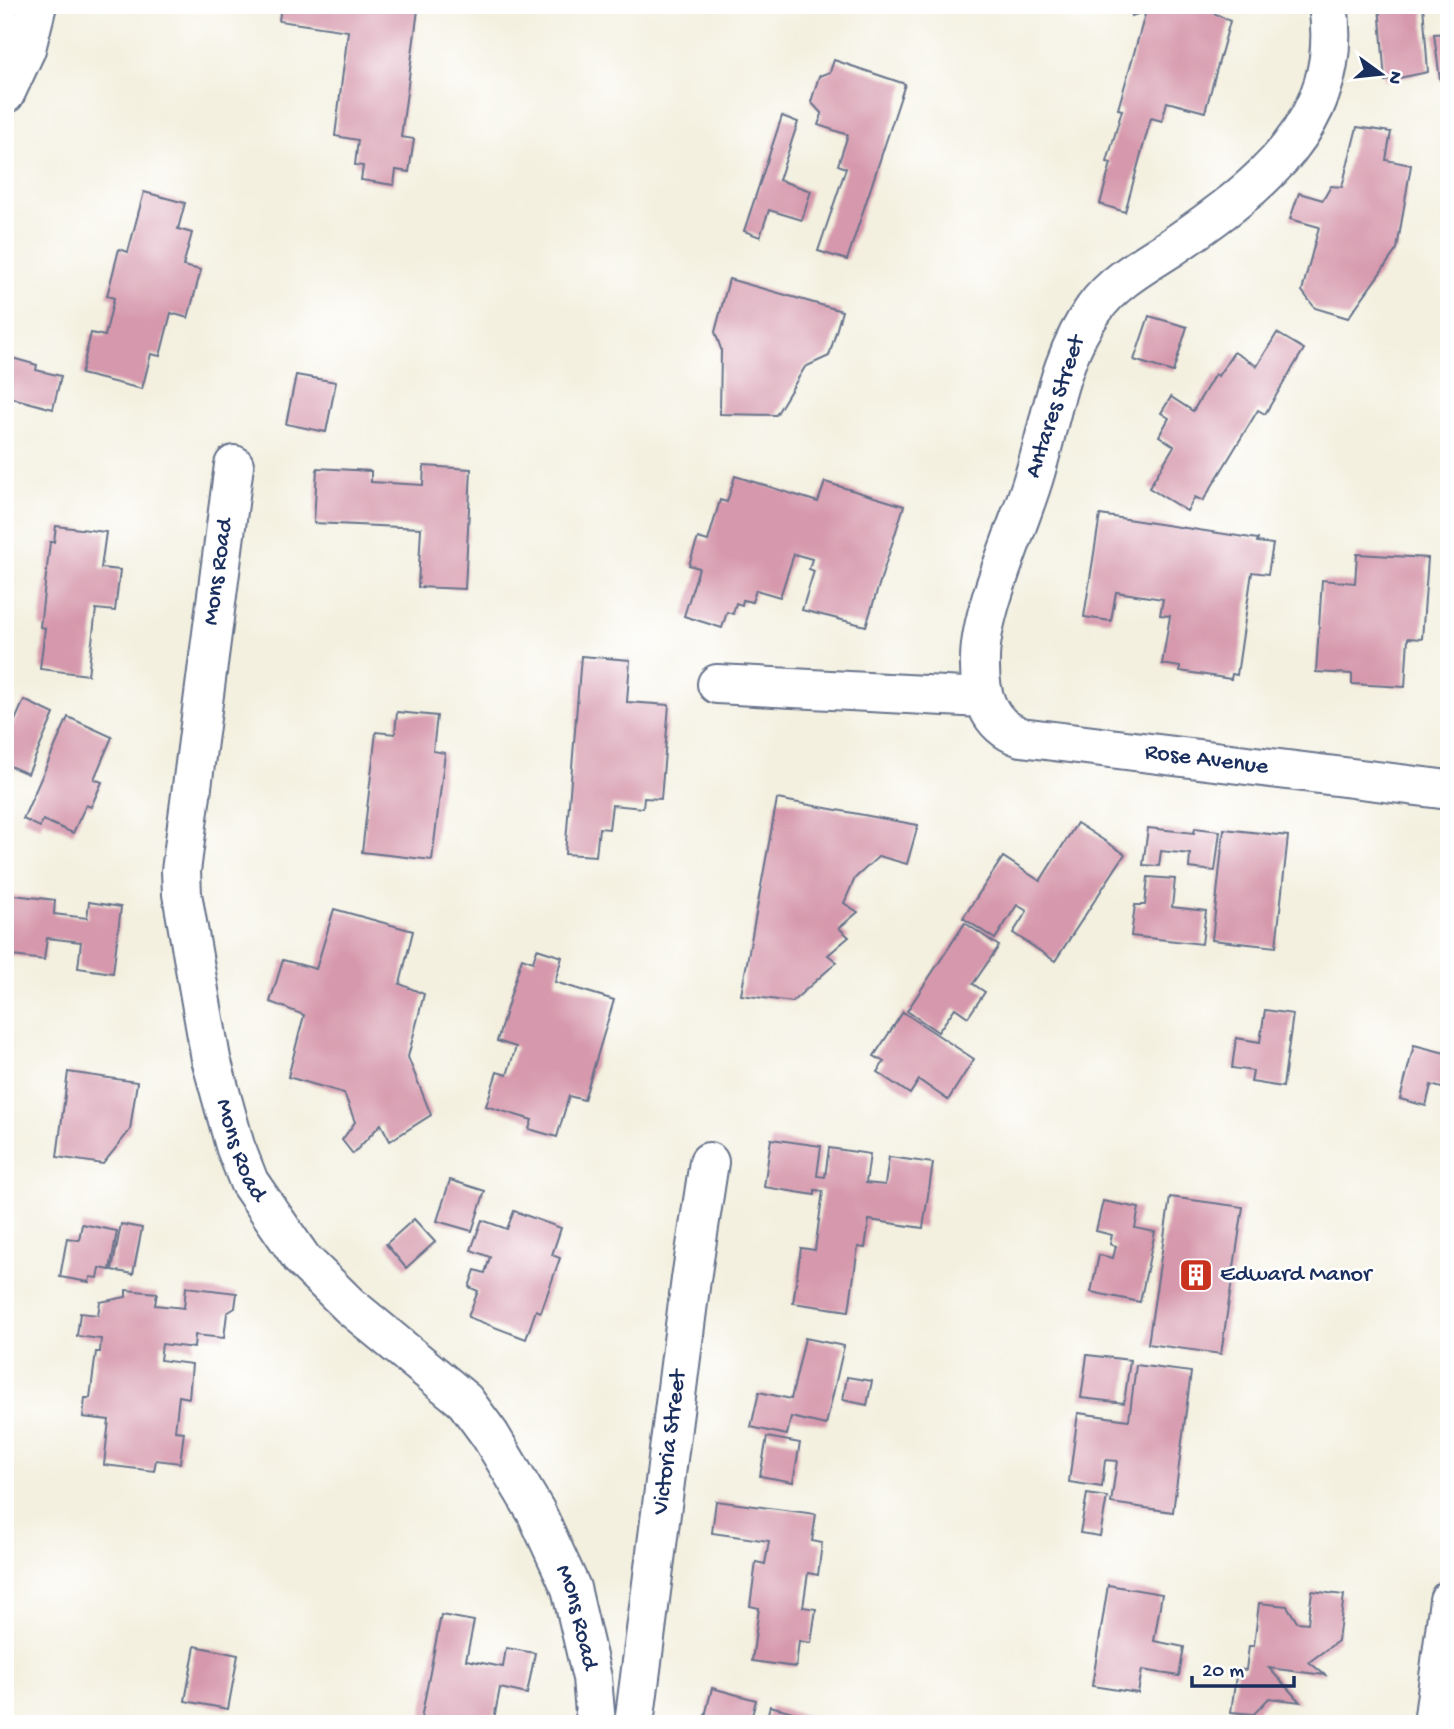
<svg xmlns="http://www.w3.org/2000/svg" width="1454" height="1729" font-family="'Gochi Hand',sans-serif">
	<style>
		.building { fill: #d698ac }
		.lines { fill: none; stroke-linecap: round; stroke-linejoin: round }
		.street-casing { stroke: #67738b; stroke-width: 42 }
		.street { stroke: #fff; stroke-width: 38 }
		.labels { text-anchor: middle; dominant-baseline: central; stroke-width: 5; stroke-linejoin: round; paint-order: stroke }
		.street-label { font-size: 24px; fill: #1b2f5e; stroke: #fff }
		.poi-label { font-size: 24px; fill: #1b2f5e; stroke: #fff; text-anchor: start }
	</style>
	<rect width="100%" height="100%" fill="#fff"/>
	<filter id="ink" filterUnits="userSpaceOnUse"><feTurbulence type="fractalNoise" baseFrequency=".0143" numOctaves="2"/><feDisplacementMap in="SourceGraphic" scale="14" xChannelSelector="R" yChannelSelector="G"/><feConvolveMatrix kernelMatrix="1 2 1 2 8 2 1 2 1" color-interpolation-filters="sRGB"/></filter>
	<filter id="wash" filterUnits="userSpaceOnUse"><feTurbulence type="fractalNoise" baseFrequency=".00686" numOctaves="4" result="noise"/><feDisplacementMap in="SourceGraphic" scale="28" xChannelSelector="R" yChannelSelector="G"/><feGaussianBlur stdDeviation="1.57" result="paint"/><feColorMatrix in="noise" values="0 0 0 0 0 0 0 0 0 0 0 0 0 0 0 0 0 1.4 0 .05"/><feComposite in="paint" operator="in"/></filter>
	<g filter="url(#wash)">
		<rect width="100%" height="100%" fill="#f3f0df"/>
		<g id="blocks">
			<!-- building -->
			<g class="building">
				<polygon points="281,5 393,5 418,10 401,137 414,139 409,172 396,170 394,185 361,180 363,166 355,165 358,140 335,136 348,31 279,21"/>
				<polygon points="1129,5 1210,5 1208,10 1230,21 1205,112 1167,102 1162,121 1151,118 1125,212 1100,204 1111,163 1107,162 1122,110 1118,109 1146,11 1132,16"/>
				<polygon points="1379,5 1423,5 1428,72 1385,81"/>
				<polygon points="1449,33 1449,79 1440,80 1434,34"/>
				<polygon points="834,60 905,84 847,260 818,251 846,168 838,165 848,135 818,125 822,114 811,102 819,76 830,72"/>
				<polygon points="782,116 798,122 779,180 811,191 802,220 769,210 760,237 744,231"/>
				<polygon points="1357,127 1391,132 1386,160 1411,165 1397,249 1348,318 1315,308 1302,291 1319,227 1290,219 1299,193 1323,200 1331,186 1342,187"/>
				<polygon points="144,192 185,203 178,229 192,233 183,266 201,270 188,318 171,313 160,356 151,354 142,389 81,374 91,333 105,336 114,298 107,296 119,249 128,252"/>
				<polygon points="729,279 842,311 829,356 805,367 776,415 720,414 721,349 715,332"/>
				<polygon points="1149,316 1187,327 1173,372 1134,360"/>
				<polygon points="1277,333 1304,349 1265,414 1258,410 1203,501 1195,497 1187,511 1149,488 1174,446 1159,436 1169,418 1161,413 1171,397 1193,411 1215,374 1218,376 1234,352 1257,366"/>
				<polygon points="5,356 37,365 36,370 61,376 53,409 5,396"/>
				<polygon points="296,375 336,382 326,432 286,424"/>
				<polygon points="424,466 471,469 465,589 418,587 421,528 314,523 317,468 371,471 371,482 423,485"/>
				<polygon points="735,476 818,502 825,482 904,506 866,626 802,610 814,571 809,569 812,559 794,554 780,597 756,590 752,602 743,600 742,605 736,603 733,614 727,612 722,628 684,616 699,568 689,565 698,538 708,541 720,500 727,502"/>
				<polygon points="1100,515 1258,539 1257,542 1273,544 1268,574 1252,572 1237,675 1232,674 1231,679 1180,671 1180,667 1162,664 1170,616 1160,615 1163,599 1116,592 1111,621 1084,617"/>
				<polygon points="56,526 106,532 101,568 120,570 115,611 96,609 88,675 40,669 45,628 40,627 50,542 54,542"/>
				<polygon points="1357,554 1428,558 1422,639 1408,638 1405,687 1352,684 1352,674 1316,672 1322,580 1355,583"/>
				<polygon points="581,656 630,660 627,702 669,705 661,799 644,798 643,808 612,805 609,829 599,828 596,856 565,854"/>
				<polygon points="24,700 54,714 28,774 5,764 5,743"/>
				<polygon points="397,712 437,716 433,751 445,753 432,860 362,852 376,732 395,734"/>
				<polygon points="68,717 112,737 94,779 102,782 91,807 86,805 73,833 43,820 40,827 23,819"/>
				<polygon points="777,799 918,825 907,864 879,856 855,878 844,903 858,912 839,928 849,937 828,955 837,962 792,1002 741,995"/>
				<polygon points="1077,823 1125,854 1055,961 1013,933 1027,911 1017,905 995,939 963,918 1003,857 1040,881"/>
				<polygon points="1148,828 1194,833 1195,828 1220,831 1215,871 1189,868 1190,854 1161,851 1159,866 1143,865"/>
				<polygon points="1224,829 1288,836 1276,947 1212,940"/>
				<polygon points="1148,877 1175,879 1172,907 1206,911 1202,944 1131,936 1135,905 1145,905"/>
				<polygon points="5,894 55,900 54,914 87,918 89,902 121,907 113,973 78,968 81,942 47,938 44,960 5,955"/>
				<polygon points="334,909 413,931 400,984 424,994 408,1057 431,1115 390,1141 381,1124 353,1154 342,1140 355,1122 344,1093 288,1077 304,1015 270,1002 283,960 316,969"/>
				<polygon points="965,923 999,946 973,984 985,992 968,1017 955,1008 938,1032 907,1011"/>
				<polygon points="537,949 562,957 555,982 614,1000 584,1100 569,1096 557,1137 529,1129 532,1120 486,1106 497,1072 507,1075 516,1047 497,1041 516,977 522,958 533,962"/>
				<polygon points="1265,1010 1293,1014 1283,1087 1251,1082 1253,1071 1232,1068 1236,1038 1260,1042"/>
				<polygon points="903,1012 974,1059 948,1100 919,1080 910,1094 877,1072 884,1062 874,1056"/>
				<polygon points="1414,1045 1449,1054 1449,1090 1431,1085 1426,1106 1400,1099"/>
				<polygon points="68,1072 137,1082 130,1130 103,1164 57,1157"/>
				<polygon points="771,1139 821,1146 817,1176 825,1177 829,1148 870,1154 866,1183 885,1185 889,1157 933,1163 923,1228 869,1220 865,1248 858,1247 849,1311 793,1303 801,1248 815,1250 823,1191 815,1190 815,1195 764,1187"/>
				<polygon points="450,1180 485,1191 472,1231 437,1221"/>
				<polygon points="1170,1197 1243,1207 1221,1354 1148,1344"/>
				<polygon points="1103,1201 1139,1208 1135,1228 1155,1232 1140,1302 1091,1292 1099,1255 1113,1258 1116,1246 1110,1244 1112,1235 1096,1231"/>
				<polygon points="514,1211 561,1228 552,1255 560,1258 541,1312 536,1310 526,1339 468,1317 478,1291 469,1287 475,1270 485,1273 490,1257 471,1250 482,1220 507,1229"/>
				<polygon points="414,1219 435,1242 406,1268 386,1244"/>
				<polygon points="82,1224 117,1231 110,1270 100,1268 98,1278 90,1277 89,1282 60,1277 67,1238 79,1240"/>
				<polygon points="121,1224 142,1228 133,1274 112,1270"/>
				<polygon points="186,1287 237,1293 235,1308 227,1313 224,1338 195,1335 194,1348 162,1344 160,1360 192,1364 189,1398 179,1396 175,1431 184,1432 180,1463 156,1460 154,1471 104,1465 109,1420 83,1417 85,1398 90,1398 96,1352 100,1352 101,1339 77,1336 80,1313 98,1315 100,1302 126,1297 126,1290 157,1293 155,1305 184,1308"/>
				<polygon points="805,1338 844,1346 826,1425 791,1417 787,1435 751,1427 759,1392 791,1399"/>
				<polygon points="1087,1355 1130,1360 1124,1403 1081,1398"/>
				<polygon points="1136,1365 1191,1372 1173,1512 1111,1503 1117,1461 1105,1460 1102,1487 1069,1482 1078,1413 1129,1420"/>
				<polygon points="847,1377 872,1381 867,1405 843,1400"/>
				<polygon points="767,1437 800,1443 793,1482 760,1476"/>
				<polygon points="1087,1494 1107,1497 1100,1536 1080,1533"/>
				<polygon points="716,1501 816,1514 812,1541 822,1543 818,1575 808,1573 803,1607 816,1609 811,1643 799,1641 796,1667 752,1661 759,1608 750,1606 756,1562 765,1564 769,1541 712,1533"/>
				<polygon points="1108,1585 1162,1594 1154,1641 1184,1647 1179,1676 1142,1670 1138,1693 1092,1686"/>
				<polygon points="1312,1591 1344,1595 1338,1641 1309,1662 1325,1675 1269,1668 1300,1702 1269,1698 1254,1714 1231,1712 1237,1669 1246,1670 1249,1646 1254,1646 1259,1603 1287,1606 1297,1622 1308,1623"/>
				<polygon points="441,1615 474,1621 466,1660 503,1667 506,1648 535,1653 527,1694 500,1688 493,1724 420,1724"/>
				<polygon points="195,1646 238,1655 228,1709 185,1701"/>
				<polygon points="712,1688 756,1700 750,1724 703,1724"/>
				<polygon points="770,1706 816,1718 814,1724 765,1724"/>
			</g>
		</g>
	</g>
	<g filter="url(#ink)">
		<use href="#blocks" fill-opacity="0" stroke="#67738b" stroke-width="2"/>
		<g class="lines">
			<!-- street casing -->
			<g class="street-casing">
				<g id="street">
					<path id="s1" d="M1328 5C1346 123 1258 188 1172 247 1144 265 1113 282 1094 309 1057 359 1051 425 1032 483 1017 531 980 611 980 660 979 693 987 725 1021 737L1449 790"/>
					<polyline points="5,94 26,49 37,5"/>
					<path id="s2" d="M234 465 181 871 182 894 211 1059 235 1146 249 1182 302 1259 350 1306 465 1401 490 1435 536 1512 571 1588 592 1678 596 1724"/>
					<polyline points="717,684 983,698"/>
					<path id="s3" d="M634 1724 691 1279 709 1162"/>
					<polyline points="1433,1724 1449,1600"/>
				</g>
			</g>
			<!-- street -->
			<use href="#street" class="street"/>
		</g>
	</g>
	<!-- icons -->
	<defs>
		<g id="building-square" transform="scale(1.75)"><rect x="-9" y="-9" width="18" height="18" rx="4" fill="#c8321e" stroke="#fff"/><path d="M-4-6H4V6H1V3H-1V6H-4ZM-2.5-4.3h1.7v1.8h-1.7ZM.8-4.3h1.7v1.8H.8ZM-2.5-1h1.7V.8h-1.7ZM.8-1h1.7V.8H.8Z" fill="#fff"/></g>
	</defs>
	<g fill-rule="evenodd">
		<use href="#building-square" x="1196" y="1275"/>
	</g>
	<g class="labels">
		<!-- street labels -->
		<g class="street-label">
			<text transform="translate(1056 407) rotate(-72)">Antares Street</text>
			<text transform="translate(219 572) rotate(-82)">Mons Road</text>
			<text stroke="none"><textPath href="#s1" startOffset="1059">Rose Avenue</textPath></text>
			<text stroke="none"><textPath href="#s2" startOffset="696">Mons Road</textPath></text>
			<text stroke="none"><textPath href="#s3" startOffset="284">Victoria Street</textPath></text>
			<text stroke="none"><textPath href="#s2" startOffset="1284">Mons Road</textPath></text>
		</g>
		<!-- poi labels -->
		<g class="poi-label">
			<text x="1220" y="1275">Edward Manor</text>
		</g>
	</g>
	<!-- margin -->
	<rect width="1454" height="1729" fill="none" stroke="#fff" stroke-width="28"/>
	<!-- north arrow -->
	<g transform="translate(1381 74) rotate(105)" stroke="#ffffff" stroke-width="5" paint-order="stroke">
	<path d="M0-5L12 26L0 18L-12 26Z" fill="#1b2f5e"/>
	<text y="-10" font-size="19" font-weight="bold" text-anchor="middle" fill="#1b2f5e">N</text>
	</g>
	<!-- scale -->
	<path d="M1192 1676v10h102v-10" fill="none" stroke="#1b2f5e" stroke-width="3.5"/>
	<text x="1202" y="1676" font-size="21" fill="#1b2f5e" stroke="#ffffff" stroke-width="5" paint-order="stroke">20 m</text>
</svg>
